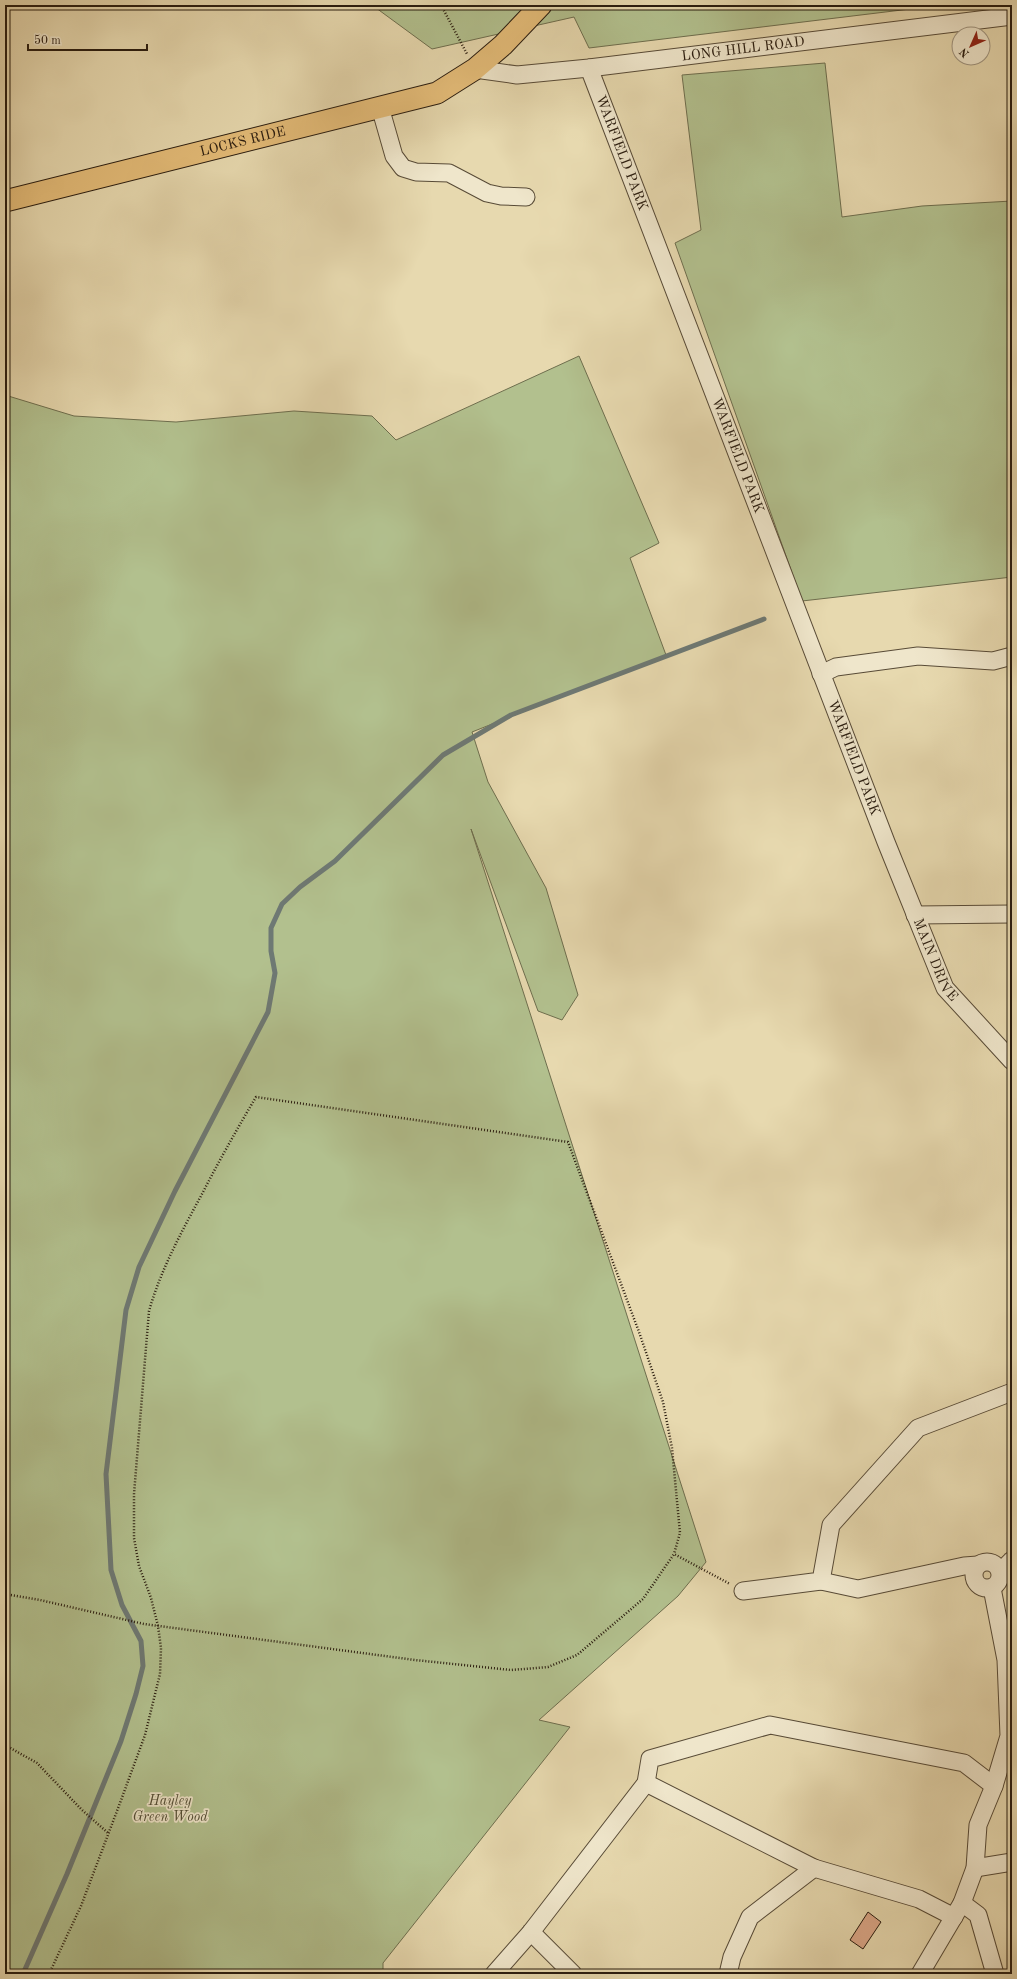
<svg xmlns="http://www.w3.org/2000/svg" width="1017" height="1979" font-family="'Old Standard TT',serif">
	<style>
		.green { fill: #b2c08e; stroke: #6e6e4e }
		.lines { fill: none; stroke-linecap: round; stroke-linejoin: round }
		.stream { stroke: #6e7974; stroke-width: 5 }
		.building { fill: #dca889; stroke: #291c0f }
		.minor-casing { stroke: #584b37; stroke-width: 19 }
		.major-casing { stroke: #291c0f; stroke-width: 23 }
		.path { stroke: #291c0f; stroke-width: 2.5; stroke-dasharray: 1 2; stroke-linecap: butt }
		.minor { stroke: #efe6cb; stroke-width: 17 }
		.major { stroke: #e4bc78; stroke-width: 21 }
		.labels { text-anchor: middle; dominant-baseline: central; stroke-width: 3.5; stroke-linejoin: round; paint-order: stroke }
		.street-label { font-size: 14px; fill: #291c0f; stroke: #efe6cb }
		.park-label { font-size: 14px; font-style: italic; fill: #524d35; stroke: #efe6cb }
	</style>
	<rect width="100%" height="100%" fill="#e7d9af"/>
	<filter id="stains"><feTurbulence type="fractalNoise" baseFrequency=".005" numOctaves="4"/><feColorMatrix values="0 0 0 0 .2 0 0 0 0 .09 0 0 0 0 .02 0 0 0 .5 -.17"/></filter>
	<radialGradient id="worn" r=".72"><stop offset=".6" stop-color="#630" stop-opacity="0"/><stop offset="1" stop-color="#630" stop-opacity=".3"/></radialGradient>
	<!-- green -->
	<g class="green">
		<polygon points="372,5 943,5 589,48 574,17 432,49"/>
		<polygon points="825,63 842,217 922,206 1012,201 1012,577 802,601 675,243 701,230 682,75"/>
		<polygon points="579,356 659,543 630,558 666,655 472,732 488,782 546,888 578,995 562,1020 538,1011 471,829 706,1562 678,1596 539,1720 570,1727 383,1963 383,1974 5,1974 5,853 8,845 9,791 5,789 5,395 74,416 176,422 294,411 372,416 396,440"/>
	</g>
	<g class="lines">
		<!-- stream -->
		<polyline class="stream" points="23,1974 67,1874 121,1741 136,1694 143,1666 141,1641 122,1605 111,1570 106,1474 126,1310 139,1267 175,1191 268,1012 275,973 271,951 271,928 282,904 300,887 335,861 443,755 511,715 764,619"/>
	</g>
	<!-- building -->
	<polygon class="building" points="868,1912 881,1922 863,1949 850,1940"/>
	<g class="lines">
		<!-- minor casing -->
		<g class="minor-casing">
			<g id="minor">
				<path id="s1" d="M589 68 886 842 945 988 1012 1061"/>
				<path id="s2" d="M475 69 517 75 589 68 1012 16"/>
				<polyline points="380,107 394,156 403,168 416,172 449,173 487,193 501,196 526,197"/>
				<polyline points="821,674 836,667 918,656 993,661 1012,656"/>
				<polyline points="915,915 1012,914"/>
				<circle cx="987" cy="1575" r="13"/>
				<polyline points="1000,1572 1012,1560"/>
				<polyline points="821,1581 858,1589 964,1566 978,1565"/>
				<polyline points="743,1591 821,1581 831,1525 918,1428 1012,1392"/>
				<polyline points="646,1783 814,1868 919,1899 954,1917"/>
				<polyline points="975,1868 1012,1862"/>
				<polyline points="962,1903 978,1915 995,1974"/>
				<polyline points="531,1932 573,1974"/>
				<polyline points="494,1974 531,1932 646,1783 650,1759 770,1725 964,1763 994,1786"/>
				<polyline points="728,1974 732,1957 750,1917 814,1868"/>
				<polyline points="920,1974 962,1903 975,1868 978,1825 994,1786 1009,1736 1006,1660 992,1588"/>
			</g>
		</g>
		<!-- major casing -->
		<g class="major-casing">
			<g id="major">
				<path id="s3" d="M5 201 437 93 475 69 503 45 541 5"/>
			</g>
		</g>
		<!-- path -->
		<g class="path">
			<polyline points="441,5 467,54"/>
			<polyline points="5,1594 40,1600 144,1624 415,1660 511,1670 548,1667 577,1655 643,1599 674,1554 730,1584"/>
			<polyline points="5,1745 37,1763 82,1810 108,1833"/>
			<path d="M49 1974 81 1906 120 1803 145 1735 160 1674 161 1648 158 1626 151 1598 139 1566 134 1538V1494L149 1311C161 1269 182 1231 202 1194 219 1161 237 1129 256 1097L568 1142 639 1332 663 1402 672 1448 680 1533 674 1554"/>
		</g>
		<!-- minor -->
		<use href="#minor" class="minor"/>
		<!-- major -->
		<use href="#major" class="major"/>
	</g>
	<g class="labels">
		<!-- street labels -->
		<g class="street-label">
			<text stroke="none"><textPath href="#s2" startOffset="270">LONG HILL ROAD</textPath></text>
			<text stroke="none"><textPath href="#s3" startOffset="245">LOCKS RIDE</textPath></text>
			<text stroke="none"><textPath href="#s1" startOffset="91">WARFIELD PARK</textPath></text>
			<text stroke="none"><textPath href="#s1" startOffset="415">WARFIELD PARK</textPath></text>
			<text stroke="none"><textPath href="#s1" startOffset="739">WARFIELD PARK</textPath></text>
			<text stroke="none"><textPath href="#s1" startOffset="957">MAIN DRIVE</textPath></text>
		</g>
		<!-- park labels -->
		<g class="park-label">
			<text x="170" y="1801">Hayley<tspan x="170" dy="16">Green Wood</tspan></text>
		</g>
	</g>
	<!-- margin -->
	<rect width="1017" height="1979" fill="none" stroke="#e7d9af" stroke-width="20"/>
	<rect x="6" y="6" width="1005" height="1967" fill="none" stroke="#291c0f" stroke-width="2"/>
	<rect x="10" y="10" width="997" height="1959" fill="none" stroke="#291c0f"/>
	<!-- north arrow -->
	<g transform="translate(971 46) rotate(225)"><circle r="19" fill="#efe6cb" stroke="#a09580"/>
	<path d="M0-3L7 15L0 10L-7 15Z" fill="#8f2418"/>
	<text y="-6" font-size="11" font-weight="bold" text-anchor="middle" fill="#291c0f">N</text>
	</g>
	<!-- scale -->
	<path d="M28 44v6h119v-6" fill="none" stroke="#291c0f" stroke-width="2"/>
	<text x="34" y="44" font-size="12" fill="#291c0f" stroke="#efe6cb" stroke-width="3" paint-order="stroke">50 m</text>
	<rect width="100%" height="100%" filter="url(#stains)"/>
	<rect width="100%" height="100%" fill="url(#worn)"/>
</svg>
